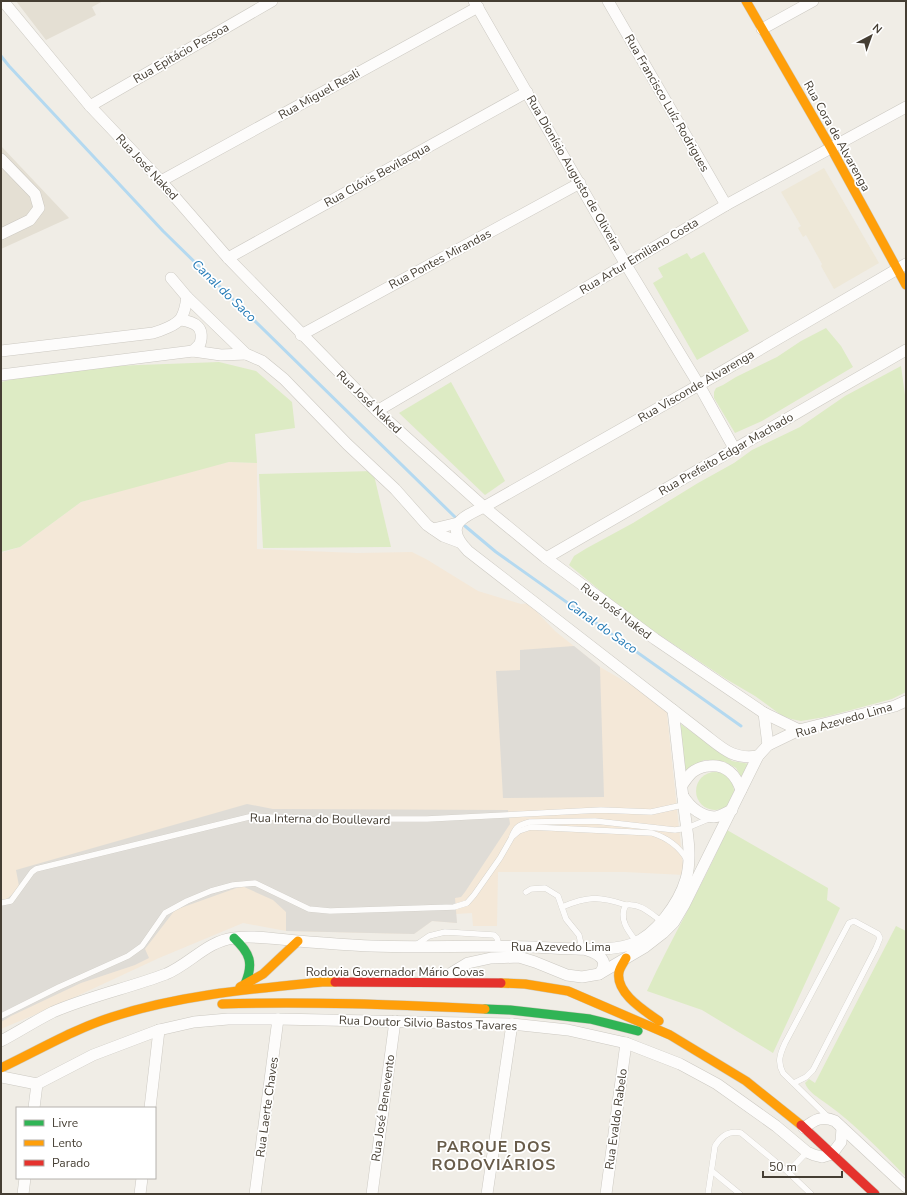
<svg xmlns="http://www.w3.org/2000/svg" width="907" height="1195" font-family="'Nunito Sans',sans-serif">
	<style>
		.residential { fill: #e4dfd3 }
		.commercial { fill: #f4e8d8 }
		.education { fill: #eee8d8 }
		.green { fill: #ddebc4 }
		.parking { fill: #dfdcd6 }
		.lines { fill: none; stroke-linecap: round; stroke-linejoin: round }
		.stream { stroke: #b4d9f0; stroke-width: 3 }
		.lane-casing { stroke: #ccc9c2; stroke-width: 6 }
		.street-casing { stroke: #ccc9c2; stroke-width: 12 }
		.fast-casing { stroke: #cfcabd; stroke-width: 10 }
		.slow-casing { stroke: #cfcabd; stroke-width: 10 }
		.jam-casing { stroke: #cfcabd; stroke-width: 10 }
		.lane { stroke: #fdfcfb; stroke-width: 5.5 }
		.street { stroke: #fdfcfb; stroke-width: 11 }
		.fast { stroke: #30b455; stroke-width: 9 }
		.slow { stroke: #ff9f0a; stroke-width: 9 }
		.jam { stroke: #e5322d; stroke-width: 9 }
		.labels { text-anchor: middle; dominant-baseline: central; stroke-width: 3.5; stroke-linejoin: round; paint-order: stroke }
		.street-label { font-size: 12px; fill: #453e33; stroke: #fff }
		.water-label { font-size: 13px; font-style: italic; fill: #267cb7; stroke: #fff }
		.district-label { font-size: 16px; font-weight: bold; letter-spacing: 1px; fill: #685c4a; stroke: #fff }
	</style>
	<rect width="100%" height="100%" fill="#f0ede6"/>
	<!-- residential -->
	<g class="residential">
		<polygon points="16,1 103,1 92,7 96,15 46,40"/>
		<polygon points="1,146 69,218 1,249"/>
	</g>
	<!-- commercial -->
	<polygon class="commercial" points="229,462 257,463 257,549 357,553 412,552 426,559 478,591 521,604 533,603 535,610 555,631 600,667 666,705 684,875 625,872 498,872 497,926 473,926 472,913 456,914 457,923 432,921 414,934 286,931 243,923 159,958 60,1004 1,1029 1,553 20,547 81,502 193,470"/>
	<!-- education -->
	<polygon class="education" points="824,168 879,263 834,289 821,266 822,264 806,235 803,237 798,228 801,226 781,192"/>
	<!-- green -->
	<g class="green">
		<polygon points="704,252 749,331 697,360 653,283 663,277 658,268 687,253 691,259"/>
		<polygon points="826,328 841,346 853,367 762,421 735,433 714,398 714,392 716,388 723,385 736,377 777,357 801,341"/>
		<polygon points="219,362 256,371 292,402 295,428 255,434 257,463 229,462 81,502 20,547 1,552 1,382 60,368"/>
		<polygon points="901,366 905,395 906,425 906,692 892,699 825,717 801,721 791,719 781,715 755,696 726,679 631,616 569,565 574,556 587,548 633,523 698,483 734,463 752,450 800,427 845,396"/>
		<polygon points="451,382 505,481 485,495 399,413"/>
		<polygon points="373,471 391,547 263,548 259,474"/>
		<polygon points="678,722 732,761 750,764 742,778 736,768 725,762 716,760 704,760 684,772"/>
		<circle cx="715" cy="791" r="19"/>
		<path d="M727 830 828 888 827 900 840 908 773 1053 702 1010 647 991C672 937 703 885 727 830Z"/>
		<path d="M896 926 906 931V1177C881 1151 856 1125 827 1104 819 1098 808 1092 805 1083L809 1079 815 1083Z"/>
	</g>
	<!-- parking -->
	<g class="parking">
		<polygon points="574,646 600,667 604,797 503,798 496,671 520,670 520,650"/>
		<polygon points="247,804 273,809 508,810 510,824 465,892 461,897 455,898 457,923 432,921 414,934 286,931 286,912 273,900 242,886 175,910 145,949 149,958 135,965 81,983 11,1016 1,1022 1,900 7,899 17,890 19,886 16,870"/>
	</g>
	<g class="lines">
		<!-- stream -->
		<g class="stream">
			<polyline points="1,56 9,66 163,231 456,518"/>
			<polyline points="465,526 496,552 741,726"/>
		</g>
		<!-- lane casing -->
		<g class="lane-casing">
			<g id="lane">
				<path d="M512 836C516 826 519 825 530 822L595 821 675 830 687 828 711 818"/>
				<polyline points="526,892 531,889 545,888 558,896 566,919 579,935 582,948"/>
				<polyline points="1,903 11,901 32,872 36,869 253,816 331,821 378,819 427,819 601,810 651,812 683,805"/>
				<path d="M562 907C588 896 599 896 626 905"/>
				<path d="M636 941C628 931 618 918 626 905 640 903 650 913 661 921"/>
				<polyline points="416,945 429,936 445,932 494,935 497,938 499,946"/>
				<path d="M1 1016 59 987 128 956 142 946 165 913 187 901 211 891 233 885 255 883 309 909 330 911 454 907 467 903 474 895 500 858 512 837 519 831 531 827 652 833C668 838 679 846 687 860"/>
				<path d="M794 1083 806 1077 813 1070 876 948 880 938 878 934 854 921 849 923 785 1043C780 1054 777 1062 783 1073L829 1118"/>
				<polyline points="712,1171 740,1194"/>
				<polyline points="788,1172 807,1152"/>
				<path d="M708 1194 715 1146C721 1136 729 1130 741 1133L788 1172 811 1194"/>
			</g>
		</g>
		<!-- street casing -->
		<g class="street-casing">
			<g id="street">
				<polyline points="3,1 90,106 161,181 228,258 377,411 484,507 546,558 655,639 764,713 799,730"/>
				<polyline points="474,1 625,263 699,385 734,448"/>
				<polyline points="608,1 726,205"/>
				<polyline points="762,29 813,1"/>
				<polyline points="90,106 272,1"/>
				<polyline points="1,159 35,194 39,208 30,220 1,234"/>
				<polyline points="161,181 478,7"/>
				<polyline points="228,258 527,92"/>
				<polyline points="171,278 187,297 246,354 262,361 284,379 347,444 395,489 427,525 443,536 459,542"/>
				<path d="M181 320C195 322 205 327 200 344L193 351"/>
				<polyline points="301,335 580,183"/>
				<path d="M1 351 153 333C160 331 177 325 181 318 185 312 186 304 187 297"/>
				<polyline points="1,375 193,351 221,355 246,354"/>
				<polyline points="377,411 726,205 906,107"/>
				<polyline points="433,529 458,523"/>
				<polyline points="546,558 906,350"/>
				<polyline points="764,713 768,745"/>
				<path d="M758 756C733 760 722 748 704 734L468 551C444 526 460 518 484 507L699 385 906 264"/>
				<path d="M682 785C686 780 689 774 694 771 699 768 704 766 709 766 726 764 736 775 741 790"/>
				<path d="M683 796C690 807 700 816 714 817 720 817 727 812 732 810"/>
				<path d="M587 950C600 954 610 962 599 974"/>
				<polyline points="440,980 468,963 491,958 519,957 535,962 567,975 582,977 599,974 645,947 663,933 674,922 684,905 758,756 768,745 799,730 895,706 906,701"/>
				<path d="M1 1041C18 1032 35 1021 53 1012 90 996 129 988 166 974 190 964 207 941 234 938 255 935 276 939 298 941 322 943 347 945 371 946 424 948 478 945 531 947 558 948 608 953 632 944 656 935 679 903 686 879 693 855 686 829 684 806 680 774 677 742 673 710"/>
				<polyline points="2,1077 37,1084 93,1055 159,1030 194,1022 228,1019 278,1019 512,1024 568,1030 626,1043 680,1064 717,1084 776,1126 807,1152 814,1155 822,1157 832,1154 841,1142 842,1128"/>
				<polyline points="34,1108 37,1084"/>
				<polyline points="150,1108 159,1030"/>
				<path d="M804 1128C814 1120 822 1115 835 1121L906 1187"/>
				<polyline points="23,1194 25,1178"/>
				<polyline points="140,1194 142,1178"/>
				<polyline points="255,1194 278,1019"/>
				<polyline points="372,1194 395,1021"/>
				<polyline points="487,1194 512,1024"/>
				<polyline points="606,1194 626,1043"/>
			</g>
		</g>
		<!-- fast casing -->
		<g class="fast-casing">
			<g id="fast">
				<path d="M234 938C250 953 254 963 245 984"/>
				<polyline points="485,1009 510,1010 590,1019 638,1031"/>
			</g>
		</g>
		<!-- slow casing -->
		<g class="slow-casing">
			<g id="slow">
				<polyline points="746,1 831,148 906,285"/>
				<path d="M626 958C624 962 620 967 619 972 615 993 645 1011 659 1021"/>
				<polyline points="501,983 525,984 568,991 670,1035 746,1081 801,1125"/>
				<polyline points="240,987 263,974 298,941"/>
				<path d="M222 1004C310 1001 397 1005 485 1009"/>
				<path d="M1 1068C37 1051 74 1029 112 1017 180 995 251 989 322 982H335"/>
			</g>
		</g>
		<!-- jam casing -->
		<g class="jam-casing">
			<g id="jam">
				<polyline points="335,982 501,983"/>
				<polyline points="801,1125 875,1194"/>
			</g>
		</g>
		<!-- lane -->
		<use href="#lane" class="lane"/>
		<!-- street -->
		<use href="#street" class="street"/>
		<!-- fast -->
		<use href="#fast" class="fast"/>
		<!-- slow -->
		<use href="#slow" class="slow"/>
		<!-- jam -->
		<use href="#jam" class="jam"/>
	</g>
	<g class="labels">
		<!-- street labels -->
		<g class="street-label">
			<text transform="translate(181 53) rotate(-30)">Rua Epitácio Pessoa</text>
			<text transform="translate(319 94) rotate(-29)">Rua Miguel Reali</text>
			<text transform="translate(667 103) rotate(60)">Rua Francisco Luíz Rodrigues</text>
			<text transform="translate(837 136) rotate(61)">Rua Cora de Alvarenga</text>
			<text transform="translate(147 167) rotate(47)">Rua José Naked</text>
			<text transform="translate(574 173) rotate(60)">Rua Dionísio Augusto de Oliveira</text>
			<text transform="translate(377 175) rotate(-29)">Rua Clóvis Bevilacqua</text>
			<text transform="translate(639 256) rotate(-31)">Rua Artur Emiliano Costa</text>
			<text transform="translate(440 259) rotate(-28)">Rua Pontes Mirandas</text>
			<text transform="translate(696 386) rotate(-30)">Rua Visconde Alvarenga</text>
			<text transform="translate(369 402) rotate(44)">Rua José Naked</text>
			<text transform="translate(726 454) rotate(-30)">Rua Prefeito Edgar Machado</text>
			<text transform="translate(616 611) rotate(37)">Rua José Naked</text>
			<text transform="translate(844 720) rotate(-16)">Rua Azevedo Lima</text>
			<text transform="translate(320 819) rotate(1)">Rua Interna do Boullevard</text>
			<text x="561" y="947">Rua Azevedo Lima</text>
			<text x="395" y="972">Rodovia Governador Mário Covas</text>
			<text transform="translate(428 1023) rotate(2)">Rua Doutor Silvio Bastos Tavares</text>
			<text transform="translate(267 1107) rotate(-82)">Rua Laerte Chaves</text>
			<text transform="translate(383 1108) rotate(-82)">Rua José Benevento</text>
			<text transform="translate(616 1119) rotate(-82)">Rua Evaldo Rabelo</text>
		</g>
		<!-- water labels -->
		<g class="water-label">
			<text transform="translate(224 291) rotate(44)">Canal do Saco</text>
			<text transform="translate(602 627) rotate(35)">Canal do Saco</text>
		</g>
		<!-- district labels -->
		<g class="district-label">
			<text x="494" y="1147">PARQUE DOS<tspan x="494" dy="18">RODOVIÁRIOS</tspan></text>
		</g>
	</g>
	<!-- border -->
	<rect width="907" height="1195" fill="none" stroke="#453e33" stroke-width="4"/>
	<!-- legend -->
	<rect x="16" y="1107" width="140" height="72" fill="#ffffff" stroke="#b5b2ad"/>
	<rect x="24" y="1120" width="20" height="6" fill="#30b455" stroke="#b5b2ad"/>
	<text x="52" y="1127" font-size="12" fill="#453e33">Livre</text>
	<rect x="24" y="1140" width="20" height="6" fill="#ff9f0a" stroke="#b5b2ad"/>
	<text x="52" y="1147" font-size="12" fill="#453e33">Lento</text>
	<rect x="24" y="1160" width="20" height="6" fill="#e5322d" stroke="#b5b2ad"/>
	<text x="52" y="1167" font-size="12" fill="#453e33">Parado</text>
	<!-- north arrow -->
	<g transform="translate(871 36) rotate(41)" stroke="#ffffff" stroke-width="3" paint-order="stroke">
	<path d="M0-3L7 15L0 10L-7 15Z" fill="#453e33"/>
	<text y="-6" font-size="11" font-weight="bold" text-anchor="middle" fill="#453e33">N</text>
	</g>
	<!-- scale -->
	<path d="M763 1171v6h79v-6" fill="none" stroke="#453e33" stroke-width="2"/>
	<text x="769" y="1171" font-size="12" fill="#453e33" stroke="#ffffff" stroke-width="3" paint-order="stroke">50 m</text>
</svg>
